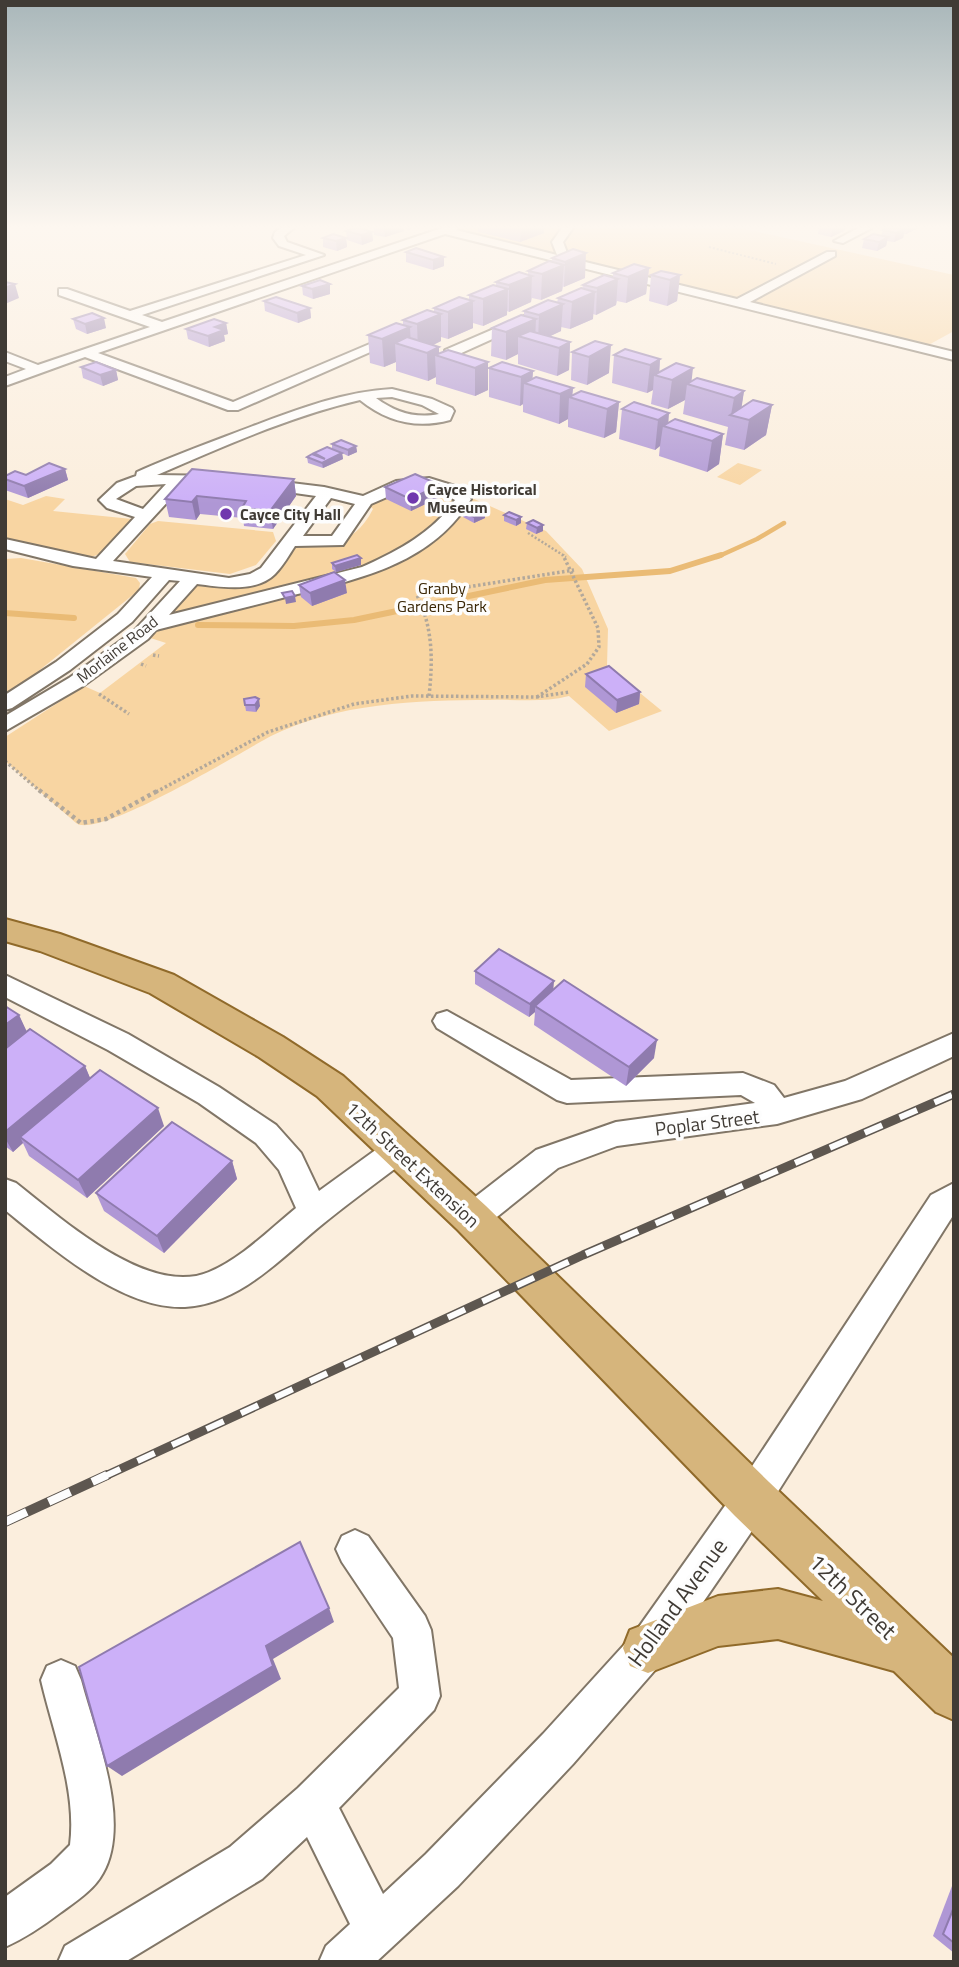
<svg xmlns="http://www.w3.org/2000/svg" width="959" height="1967" font-family="'Titillium Web',sans-serif">
	<style>
		.green { fill: #f8d5a2 }
		.lines { fill: none; stroke-linecap: round; stroke-linejoin: round }
		.stream-far1 { stroke: #eabb75; stroke-width: 4.5 }
		.stream { stroke: #eabb75; stroke-width: 6 }
		.minor-casing { stroke: #817667; stroke-width: 4 }
		.major-casing { stroke: #906a2a; stroke-width: 4 }
		.path-far3 { stroke: #b2a89b; stroke-width: 2; stroke-dasharray: 2 2; stroke-linecap: butt }
		.path-far2 { stroke: #b2a89b; stroke-width: 2.5; stroke-dasharray: 2 2; stroke-linecap: butt }
		.path-far1 { stroke: #b2a89b; stroke-width: 3.5; stroke-dasharray: 2.5 2.5; stroke-linecap: butt }
		.path { stroke: #b2a89b; stroke-width: 4.5; stroke-dasharray: 3.5 3.5; stroke-linecap: butt }
		.minor { fill: #fff; fill-rule: evenodd }
		.major { fill: #d6b57c; fill-rule: evenodd }
		.rail-far1-casing { stroke: #5e5750; stroke-width: 9 }
		.rail-casing { stroke: #5e5750; stroke-width: 10 }
		.rail-far1 { stroke: #fdfdfd; stroke-width: 6; stroke-dasharray: 19; stroke-linecap: butt }
		.rail { stroke: #fdfdfd; stroke-width: 8; stroke-dasharray: 24; stroke-linecap: butt }
		.wall { fill: #af97d5 }
		.shaded-wall { fill: #8f7bae }
		.building { fill: #ccb0f8; stroke: #8f7bae; stroke-width: 2 }
		.poi-dot { fill: #7038ae; stroke: #fdfdfd; stroke-width: 2.5 }
		.labels { text-anchor: middle; dominant-baseline: central; stroke-width: 7; stroke-linejoin: round; paint-order: stroke }
		.far-poi-label { font-size: 16px; font-weight: bold; fill: #403b35; stroke: #fdfdfd; text-anchor: start }
		.far-park-label { font-size: 16px; fill: #3a2707; stroke: #fdfdfd }
		.far-street-label { font-size: 16px; fill: #403b35; stroke: #fdfdfd }
		.street-label { font-size: 19px; fill: #403b35; stroke: #fdfdfd }
		.near-street-label { font-size: 23px; fill: #403b35; stroke: #fdfdfd }
	</style>
	<rect width="100%" height="100%" fill="#fbeedd"/>
	<!-- green -->
	<g class="green">
		<polygon points="453,228 740,228 954,275 954,331 923,348 445,231"/>
		<polygon points="738,463 762,470 740,485 717,477"/>
		<path d="M408 481 456 491 546 531 582 569 608 629 607 666 662 711 609 731 569 696C542 703 517 699 490 700 416 700 338 703 271 736 243 751 98 840 76 823L5 761V737L84 686 100 693 166 643 141 635 194 577C242 579 250 583 284 545 324 544 352 550 373 509L365 501Z"/>
		<path d="M46 496 65 499 53 511 132 519C122 530 111 549 97 555 81 562 23 545 5 538V499L23 505Z"/>
		<polygon points="158,521 273,532 276,541 256,565 230,574 130,562 125,554 150,524"/>
		<polygon points="21,558 136,578 140,583 139,590 5,698 5,559"/>
	</g>
	<g class="lines">
		<!-- stream-far1 -->
		<polyline class="stream-far1" points="717,557 757,539 784,523"/>
		<!-- stream -->
		<g class="stream">
			<polyline points="5,613 74,618"/>
			<polyline points="198,625 294,626 354,620 545,580 670,571 721,555"/>
		</g>
		<!-- minor casing -->
		<g class="minor-casing">
			<g id="minor">
				<polygon points="281,228 294,228 284,236 287,242 324,255 142,315 162,322 442,228 458,228 456,230 557,255 552,242 562,228 573,228 563,242 569,258 737,299 827,252 835,252 835,256 750,302 954,352 954,360 445,234 98,353 233,402 398,332 403,331 409,335 238,410 228,410 85,357 5,386 5,377 26,369 5,361 5,352 38,365 150,327 59,295 59,289 67,289 130,311 306,255 279,246 273,238 275,232"/>
				<polygon points="858,228 872,228 843,243 834,241"/>
				<polygon points="524,316 528,317 528,323 457,355 481,364 481,370 471,370 445,359 445,350"/>
				<path d="M392 389 432 399 452 408 454 411 450 420C417 429 387 422 360 400 291 416 222 447 157 475L223 476 225 479 217 484 185 483 113 561 229 578 250 574 261 568 316 496 253 487 251 484 259 479 324 487 363 496 396 481 429 478 458 487 471 499C430 567 353 580 282 598 240 609 198 619 156 630L148 639 83 686 5 731V716L69 678 134 631 180 581 169 580 132 622 70 670 12 708 5 710V695L56 662 118 614 152 577 73 566 5 549V539L96 559 135 517 107 508 99 500 117 483 136 476 137 472C175 455 214 441 253 426 299 409 342 392 392 389ZM392 397 422 405 439 414C415 419 395 412 376 398ZM166 484 143 509 116 499 136 486ZM410 487 433 488 455 500C434 532 396 552 362 567L169 615 197 584C221 587 256 593 275 574 283 566 289 555 295 546L343 545 371 504ZM331 498 355 504 332 536H303Z"/>
				<path d="M5 975 128 1034 219 1087 276 1125 301 1153 319 1191 388 1141 398 1138 408 1141 413 1150 408 1159C380 1180 351 1201 324 1223 283 1256 241 1304 185 1307 122 1310 51 1247 5 1210V1179L16 1183C61 1218 148 1298 209 1272 242 1258 269 1230 296 1208L279 1170 256 1143 199 1103 108 1050 5 997Z"/>
				<polygon points="447,1011 571,1080 743,1073 774,1085 784,1098 845,1081 954,1033 954,1056 862,1099 777,1124 617,1146 558,1168 483,1228 472,1232 461,1228 456,1218 461,1208 536,1150 616,1122 755,1103 741,1095 567,1103 557,1100 437,1028 433,1021 437,1014"/>
				<polygon points="954,1183 954,1214 765,1512 662,1662 573,1764 458,1886 376,1962 319,1962 326,1946 350,1924 307,1837 262,1879 125,1962 58,1962 65,1946 230,1847 298,1788 399,1688 393,1638 342,1562 336,1549 342,1536 355,1530 368,1536 425,1616 431,1630 440,1696 434,1710 339,1808 383,1894 426,1854 543,1734 634,1634 739,1486 931,1195"/>
				<path d="M61 1660 75 1666 81 1680C95 1734 132 1821 103 1873 94 1890 75 1902 60 1913 43 1926 25 1938 5 1947V1897L51 1864 70 1845C77 1791 53 1732 41 1680L47 1666Z"/>
			</g>
		</g>
		<!-- major casing -->
		<g class="major-casing">
			<polygon id="major" points="5,919 60,934 174,975 283,1037 343,1076 486,1206 769,1482 954,1658 954,1720 936,1712 894,1671 778,1639 718,1646 648,1673 630,1666 623,1648 630,1630 718,1596 778,1589 823,1601 735,1516 458,1230 317,1096 259,1057 150,993 40,951 5,941"/>
		</g>
		<!-- path-far3 -->
		<polyline class="path-far3" points="709,247 776,264"/>
		<!-- path-far2 -->
		<polyline class="path-far2" points="528,533 566,557"/>
		<!-- path-far1 -->
		<g class="path-far1">
			<polyline points="153,655 159,656"/>
			<polyline points="141,664 146,666"/>
			<polyline points="99,694 129,714"/>
			<path d="M429 696C433 660 433 628 417 595L574 570"/>
			<polyline points="537,697 587,664 599,647 598,628 563,555"/>
			<polyline points="5,761 41,792"/>
			<polyline points="156,792 268,732 354,704 412,696 536,697 570,692"/>
		</g>
		<!-- path -->
		<polyline class="path" points="39,790 81,823 106,819 159,790"/>
		<!-- minor -->
		<use href="#minor" class="minor"/>
		<!-- major -->
		<use href="#major" class="major"/>
		<!-- rail-far1 casing -->
		<g class="rail-far1-casing">
			<polyline id="rail-far1" points="103,1477 583,1255 954,1094"/>
		</g>
		<!-- rail casing -->
		<g class="rail-casing">
			<polyline id="rail" points="5,1522 107,1475"/>
		</g>
		<!-- rail-far1 -->
		<use href="#rail-far1" class="rail-far1"/>
		<!-- rail -->
		<use href="#rail" class="rail"/>
	</g>
	<!-- wall -->
	<g class="wall">
		<polygon points="374,228 413,228 409,230 404,228 404,231 385,237 374,235"/>
		<polygon points="478,228 546,228 544,229 544,233 520,242 478,232"/>
		<polygon points="819,228 845,228 844,231 831,237 818,234"/>
		<polygon points="886,228 918,228 906,234 904,234 903,238 894,242 887,241 886,246 877,251 862,248 864,239 881,236 883,230"/>
		<polygon points="346,231 372,232 373,241 362,245 347,240"/>
		<polygon points="323,238 346,238 347,247 337,251 323,247"/>
		<polygon points="416,248 444,266 433,270 406,262 406,252"/>
		<polygon points="573,249 585,278 563,287 562,291 541,300 532,298 531,302 509,312 507,311 507,315 483,326 473,323 473,328 448,339 441,337 441,341 433,345 439,353 488,362 488,390 475,396 436,384 436,377 428,381 396,371 396,362 384,367 370,363 368,335 403,325 403,320 434,312 434,308 469,300 469,295 496,286 496,282 528,274 528,271 552,262 552,258"/>
		<polygon points="649,268 646,294 626,303 617,301 616,305 596,315 593,314 593,319 570,329 561,327 561,331 550,336 570,342 569,370 557,376 518,364 518,354 506,360 491,356 492,328 524,315 524,311 557,303 558,298 582,289 583,285 613,277 613,273"/>
		<polygon points="651,275 680,275 677,301 667,306 649,301"/>
		<polygon points="302,286 330,294 313,299 303,295"/>
		<polygon points="264,301 310,308 311,318 298,323 265,311"/>
		<polygon points="73,319 106,328 87,334 76,329"/>
		<polygon points="226,323 228,334 224,335 225,341 209,347 188,339 186,329"/>
		<polygon points="595,341 609,373 587,385 571,380 572,352"/>
		<polygon points="614,355 660,359 659,373 692,382 744,391 741,408 772,405 766,435 744,450 725,445 728,427 683,414 685,400 668,409 651,404 653,390 647,393 612,383"/>
		<polygon points="81,367 116,370 118,380 103,386 83,378"/>
		<polygon points="489,368 533,371 532,379 573,388 572,396 619,402 616,432 604,438 568,427 568,419 559,424 523,412 523,404 520,406 489,397"/>
		<polygon points="622,409 668,423 723,434 719,464 707,472 659,456 660,446 655,450 619,439"/>
		<polygon points="332,444 356,446 357,452 348,456 342,453 343,459 323,468 308,463 307,457 314,455 314,453 332,449"/>
		<polygon points="65,469 68,480 28,498 5,490 5,476 26,475"/>
		<polygon points="294,479 296,496 273,529 244,526 243,518 200,514 196,520 169,517 165,499"/>
		<polygon points="385,487 440,497 411,511 386,499"/>
		<polygon points="463,511 485,518 474,523 463,517"/>
		<polygon points="509,512 521,523 516,526 504,521 504,515"/>
		<polygon points="527,523 543,525 543,531 536,534 526,529"/>
		<polygon points="332,563 361,565 336,572 332,569"/>
		<polygon points="299,585 347,593 312,606 301,597"/>
		<polygon points="586,674 640,692 639,704 616,713 585,687"/>
		<polygon points="244,699 260,706 256,712 246,711"/>
		<polygon points="475,971 553,990 654,1058 626,1086 534,1025 535,1012 529,1017 475,984"/>
		<polygon points="5,1006 19,1015 26,1032 85,1066 90,1078 164,1126 87,1198 29,1156 23,1143 13,1152 5,1146"/>
		<polygon points="232,1161 237,1179 164,1253 104,1211 96,1193"/>
		<polygon points="952,1886 954,1886 954,1953 933,1936"/>
	</g>
	<!-- shaded-wall -->
	<g class="shaded-wall">
		<polygon points="384,228 404,228 404,231 385,237"/>
		<polygon points="521,228 546,228 544,229 544,233 520,242"/>
		<polygon points="833,228 845,228 844,231 831,237"/>
		<polygon points="908,228 918,228 906,234"/>
		<polygon points="905,229 903,238 894,242 896,233"/>
		<polygon points="372,232 373,241 362,245 361,235"/>
		<polygon points="888,237 886,246 877,251 879,242"/>
		<polygon points="346,238 347,247 337,251 336,241"/>
		<polygon points="586,253 585,278 564,287 565,262"/>
		<polygon points="444,257 444,266 433,270 433,260"/>
		<polygon points="564,265 562,291 541,300 542,274"/>
		<polygon points="649,268 646,294 626,303 628,277"/>
		<polygon points="680,275 677,301 667,306 670,280"/>
		<polygon points="532,276 531,302 509,312 509,285"/>
		<polygon points="618,279 616,305 596,315 597,288"/>
		<polygon points="15,284 19,298 5,304 5,288"/>
		<polygon points="330,284 330,294 313,299 312,289"/>
		<polygon points="508,289 507,315 483,326 483,299"/>
		<polygon points="595,292 593,319 570,329 572,302"/>
		<polygon points="473,301 473,328 448,339 448,312"/>
		<polygon points="563,304 561,331 538,342 539,315"/>
		<polygon points="310,308 311,318 298,323 297,313"/>
		<polygon points="441,314 441,341 421,351 418,350 417,324"/>
		<polygon points="104,318 106,328 87,334 85,324"/>
		<polygon points="536,319 535,341 518,336 518,354 506,360 506,332"/>
		<polygon points="226,323 228,334 224,335 225,341 209,347 208,336 215,327"/>
		<polygon points="410,327 411,348 395,343 396,362 384,367 382,339"/>
		<polygon points="570,342 569,370 557,376 559,348"/>
		<polygon points="611,345 609,373 587,385 589,357"/>
		<polygon points="439,347 439,357 435,355 436,377 428,381 427,353"/>
		<polygon points="660,359 659,376 654,375 653,390 647,393 650,365"/>
		<polygon points="488,362 488,390 475,396 475,368"/>
		<polygon points="693,368 691,386 687,384 685,400 668,409 672,380"/>
		<polygon points="116,370 118,380 103,386 100,375"/>
		<polygon points="533,371 532,386 524,383 523,404 520,406 521,377"/>
		<polygon points="573,388 572,398 569,397 568,419 559,424 560,394"/>
		<polygon points="744,391 740,418 731,415 734,398"/>
		<polygon points="619,402 616,432 604,438 607,409"/>
		<polygon points="772,405 766,435 744,450 749,420"/>
		<polygon points="669,413 668,428 663,426 660,446 655,450 658,420"/>
		<polygon points="723,434 719,464 707,472 712,441"/>
		<polygon points="356,446 357,452 348,456 348,450"/>
		<polygon points="342,453 343,459 323,468 322,463"/>
		<polygon points="65,469 68,480 28,498 24,486"/>
		<polygon points="294,479 296,496 273,529 270,511"/>
		<polygon points="440,485 440,497 411,511 410,499"/>
		<polygon points="197,496 200,514 196,520 192,502"/>
		<polygon points="485,512 485,518 474,523 474,517"/>
		<polygon points="521,517 521,523 516,526 516,520"/>
		<polygon points="543,525 543,531 536,534 537,528"/>
		<polygon points="361,558 361,565 336,572 335,566"/>
		<polygon points="345,580 347,593 312,606 310,593"/>
		<polygon points="295,596 296,602 286,604 285,598"/>
		<polygon points="640,692 639,704 616,713 617,700"/>
		<polygon points="259,699 260,706 256,712 255,705"/>
		<polygon points="554,981 553,994 535,1006 535,1012 529,1017 530,1004"/>
		<polygon points="19,1015 28,1034 5,1051 5,1025"/>
		<polygon points="657,1040 654,1058 626,1086 629,1067"/>
		<polygon points="85,1066 93,1085 20,1137 23,1143 13,1152 5,1138 5,1132"/>
		<polygon points="158,1108 164,1126 87,1198 78,1180"/>
		<polygon points="232,1161 237,1179 164,1253 157,1236"/>
		<polygon points="329,1608 334,1622 273,1659 281,1679 122,1776 107,1766 266,1646"/>
	</g>
	<!-- building -->
	<g class="building">
		<polygon points="355,228 360,228 372,232 361,235 346,231"/>
		<polygon points="886,228 903,228 905,229 896,233 883,230"/>
		<polygon points="333,234 346,238 336,241 323,238"/>
		<polygon points="873,234 888,237 879,242 864,239"/>
		<polygon points="416,248 444,257 433,260 406,252"/>
		<polygon points="573,249 586,253 565,262 552,258"/>
		<polygon points="549,261 564,265 542,274 528,271"/>
		<polygon points="634,264 649,268 628,277 613,273"/>
		<polygon points="661,271 680,275 670,280 651,275"/>
		<polygon points="519,272 532,276 509,285 496,282"/>
		<polygon points="604,275 618,279 597,288 583,285"/>
		<polygon points="320,280 330,284 312,289 302,286"/>
		<polygon points="5,282 15,284 5,288"/>
		<polygon points="493,285 508,289 483,299 469,295"/>
		<polygon points="581,288 595,292 572,302 558,298"/>
		<polygon points="276,297 310,308 297,313 264,301"/>
		<polygon points="459,297 473,301 448,312 434,308"/>
		<polygon points="548,300 563,304 539,315 524,311"/>
		<polygon points="427,310 441,314 417,324 403,320"/>
		<polygon points="92,313 104,318 85,324 73,319"/>
		<polygon points="521,315 536,319 506,332 492,328"/>
		<polygon points="214,319 226,323 215,327 224,330 208,336 186,329"/>
		<polygon points="396,323 410,327 382,339 368,335"/>
		<polygon points="530,331 570,342 559,348 518,336"/>
		<polygon points="407,337 439,347 427,353 395,343"/>
		<polygon points="595,341 611,345 589,357 572,352"/>
		<polygon points="625,349 660,359 650,365 614,355"/>
		<polygon points="448,350 488,362 475,368 435,355"/>
		<polygon points="96,362 116,370 100,375 81,367"/>
		<polygon points="502,362 533,371 521,377 489,368"/>
		<polygon points="676,363 693,368 672,380 654,375"/>
		<polygon points="536,377 573,388 560,394 524,383"/>
		<polygon points="697,378 744,391 734,398 687,384"/>
		<polygon points="581,391 619,402 607,409 569,397"/>
		<polygon points="753,400 772,405 749,420 730,415"/>
		<polygon points="634,402 669,413 658,420 622,409"/>
		<polygon points="675,419 723,434 712,441 663,426"/>
		<polygon points="341,440 356,446 348,450 332,444"/>
		<polygon points="327,447 342,453 322,463 307,457 312,454 325,459 314,453"/>
		<polygon points="49,463 65,469 24,486 5,479 5,476 15,471 26,475"/>
		<polygon points="192,469 294,479 270,511 242,508 246,501 197,496 192,502 165,499"/>
		<polygon points="415,474 440,485 410,499 385,487"/>
		<polygon points="474,506 485,512 474,517 463,511"/>
		<polygon points="509,512 521,517 516,520 504,515"/>
		<polygon points="533,520 543,525 537,528 527,523"/>
		<polygon points="357,555 361,558 335,566 332,563"/>
		<polygon points="334,572 345,580 310,593 299,585"/>
		<polygon points="292,591 295,596 285,598 282,593"/>
		<polygon points="609,666 640,692 617,700 586,674"/>
		<polygon points="255,697 259,699 255,705 245,705 244,699"/>
		<polygon points="499,949 554,981 530,1004 475,971"/>
		<polygon points="564,980 657,1040 629,1067 535,1006"/>
		<polygon points="5,1006 19,1015 5,1025"/>
		<polygon points="30,1029 85,1066 5,1132 5,1049"/>
		<polygon points="100,1070 158,1108 78,1180 20,1137"/>
		<polygon points="172,1122 232,1161 157,1236 96,1193"/>
		<polygon points="300,1542 329,1608 266,1646 273,1666 107,1766 79,1667"/>
		<polygon points="954,1907 954,1943 943,1934"/>
	</g>
	<!-- sky -->
	<linearGradient id="sky" x2="0" y2="1"><stop stop-color="#a9b7ba"/><stop offset="0.45" stop-color="#fdf7f0"/><stop offset="1" stop-color="#fdf7f0" stop-opacity="0"/></linearGradient>
	<rect width="959" height="504" fill="url(#sky)"/>
	<!-- markers -->
	<g class="poi-dot">
		<circle cx="413" cy="498" r="7"/>
		<circle cx="226" cy="514" r="7"/>
	</g>
	<g class="labels">
		<!-- far-poi labels -->
		<g class="far-poi-label">
			<text x="427" y="489">Cayce Historical<tspan x="427" dy="18">Museum</tspan></text>
			<text x="240" y="514">Cayce City Hall</text>
		</g>
		<!-- far-park labels -->
		<g class="far-park-label">
			<text x="442" y="588">Granby<tspan x="442" dy="18">Gardens Park</tspan></text>
		</g>
		<!-- far-street labels -->
		<g class="far-street-label">
			<text transform="translate(117 649) rotate(-38)">Morlaine Road</text>
		</g>
		<!-- street labels -->
		<g class="street-label">
			<text transform="translate(707 1122) rotate(-7)">Poplar Street</text>
			<text transform="translate(413 1164) rotate(43)">12th Street Extension</text>
		</g>
		<!-- near-street labels -->
		<g class="near-street-label">
			<text transform="translate(853 1596) rotate(44)">12th Street</text>
			<text transform="translate(677 1602) rotate(-54)">Holland Avenue</text>
		</g>
	</g>
	<!-- border -->
	<rect width="959" height="1967" fill="none" stroke="#403b35" stroke-width="14"/>
</svg>
